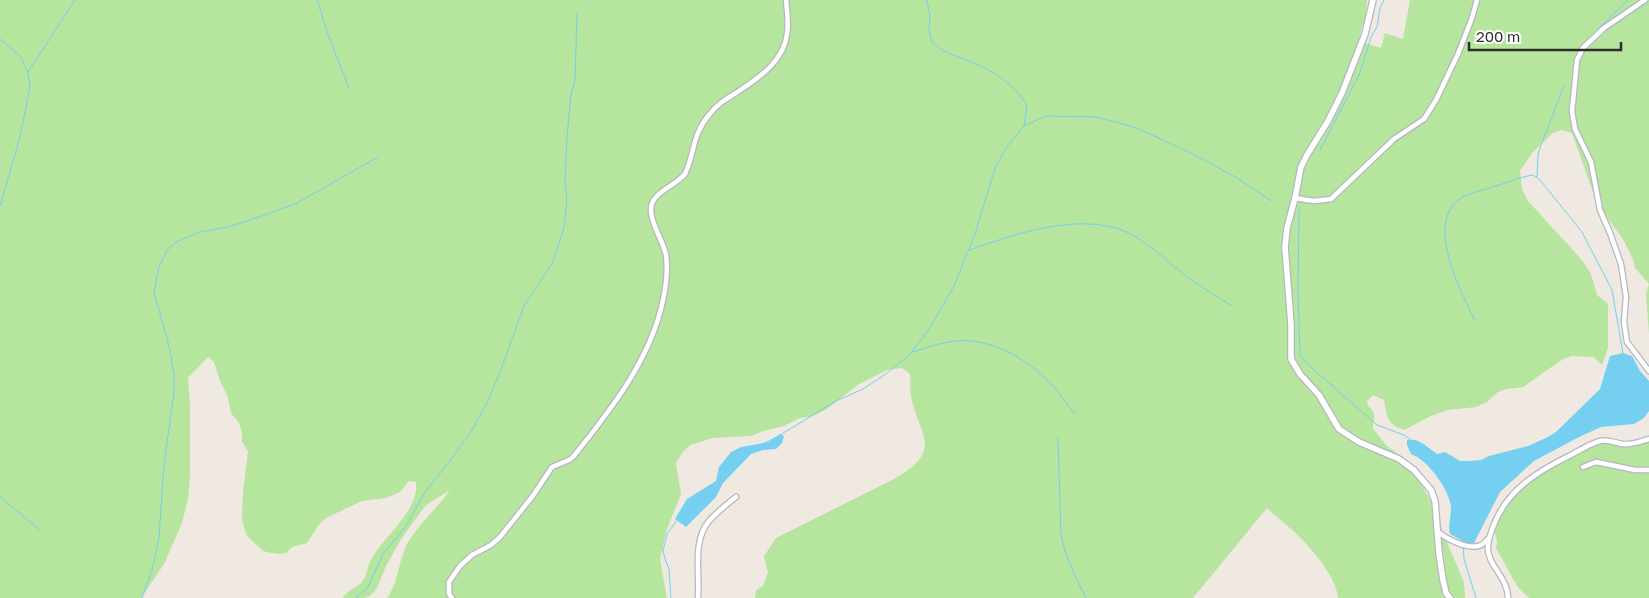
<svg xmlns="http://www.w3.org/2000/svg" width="1649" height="598" font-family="'Golos Text',sans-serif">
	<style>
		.green { fill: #b6e59e }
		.water { fill: #75cff0 }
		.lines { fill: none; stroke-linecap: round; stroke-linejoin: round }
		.stream { stroke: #75cff0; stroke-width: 1 }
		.minor-casing { stroke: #b4b7c1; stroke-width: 7 }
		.tertiary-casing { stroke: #b4b7c1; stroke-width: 8 }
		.minor { stroke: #fff; stroke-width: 4.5 }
		.tertiary { stroke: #fff; stroke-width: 5.5 }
	</style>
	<rect width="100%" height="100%" fill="#efe9e1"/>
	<!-- green -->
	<g class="green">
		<path d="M0 0H1367L1366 15 1358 41 1381 48 1385 33 1403 39 1410 0H1649V334L1646 294 1649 284 1635 268 1633 259 1623 239 1608 219 1594 195 1572 133 1562 130 1553 133 1532 153 1520 171 1522 189 1528 201 1582 260 1591 274 1597 295 1608 304V348L1602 365 1594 357 1571 356 1560 361 1523 387 1506 389 1498 392 1487 402 1476 407 1448 410 1431 416 1404 430C1387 424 1387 417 1384 400L1373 395 1367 401 1368 406C1379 415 1372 418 1373 429 1380 435 1384 446 1393 450L1419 472 1423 487 1433 505 1440 526 1464 582 1465 598H1338C1337 576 1307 543 1291 529 1283 522 1275 516 1267 508L1193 598H755L756 590 763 586 768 573 764 556 776 538 892 480C905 473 926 460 925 443 924 432 915 414 912 401 909 392 911 383 910 374L902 368 887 370 859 384 827 409 813 416 800 418 784 426 763 431 751 436 713 438 690 445 682 453 676 463 681 494 667 529 660 559 667 598H387C400 581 398 557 410 539 421 522 438 507 450 490L426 505 403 536 386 566 377 588 370 596 364 598H343C347 590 357 588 363 581 367 575 367 568 370 562 381 537 420 512 416 482L409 481 400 492 386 498 362 501 326 518 320 523 307 543 292 547 286 553 279 554 271 553 263 551 250 539 246 534 242 520 243 492 248 451 242 442V432L239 423 231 413 228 397 220 381 214 362 208 357 188 378 190 405V477L188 499 182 523 164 564 141 598H0Z"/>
		<polygon points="1649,440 1649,598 1529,598 1517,586 1496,548 1497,541 1492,523 1507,496 1529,476 1566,454 1599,441 1624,446"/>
	</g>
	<!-- water -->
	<g class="water">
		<path d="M1623 353 1632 356 1640 371 1649 381V411L1644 418 1634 424 1601 427 1579 437 1534 461 1500 492 1474 543 1468 544 1450 534C1448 525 1451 517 1451 507 1449 489 1428 460 1411 454L1407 445V440C1418 437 1428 448 1437 454L1445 452 1460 461H1471L1481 460 1489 456 1528 446 1548 437 1556 432 1600 389 1610 356Z"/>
		<polygon points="780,434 784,436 782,443 776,449 763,450 751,454 723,483 716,497 686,527 675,519 687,499 716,481 719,467 731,452 741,447 769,442"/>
	</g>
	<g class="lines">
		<!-- stream -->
		<g class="stream">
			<polyline points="317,0 330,40 349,88"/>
			<path d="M927 0 930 17 929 31 932 42C941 51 953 55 966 60 992 70 1011 81 1027 105L1024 126"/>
			<polyline points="1598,29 1628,0"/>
			<polyline points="0,39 20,56 28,73 30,87 20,137 0,206"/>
			<polyline points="28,72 75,0"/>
			<polyline points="1320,150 1360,73 1371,37 1377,27 1380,8 1384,0"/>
			<polyline points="1537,177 1538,155 1541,145 1564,86"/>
			<polyline points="1299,208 1298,293 1300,355 1306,363 1377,425 1404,435 1410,439"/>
			<path d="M969 250C1013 235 1068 215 1115 228 1139 234 1162 257 1181 272 1197 285 1215 295 1232 306"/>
			<path d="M1475 321C1461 291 1422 219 1464 196 1473 192 1484 190 1493 187 1506 183 1520 177 1533 175L1540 180 1582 232 1612 290 1623 354"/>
			<path d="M912 352C924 349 936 344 949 342 986 335 1026 357 1051 384 1060 394 1067 404 1075 414"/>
			<polyline points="780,435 836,401 863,389 883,376 908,356 928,331 954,286 975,234 995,168 1006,148 1024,126 1046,116 1097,117 1137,128 1195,155 1237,178 1272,201"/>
			<polyline points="1058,438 1061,535 1065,551 1075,576 1086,598"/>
			<polyline points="760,445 777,437"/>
			<polyline points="0,497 40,530"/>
			<polyline points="1463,540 1464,559 1476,598"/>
			<polyline points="142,598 152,570 159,538 164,465 174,392 174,374 169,346 154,292 159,267 167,250 178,241 200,232 228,227 259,217 297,203 378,157"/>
			<polyline points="356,598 368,587 383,554 406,526 425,492 446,466 472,430 488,401 502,367 524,306 553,262 564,227 567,200 565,181 567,136 571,94 575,80 577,13"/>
			<polyline points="671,598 669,569 665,559 663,551 667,534 678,519"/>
		</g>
		<!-- minor casing -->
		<g class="minor-casing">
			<g id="minor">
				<polyline points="1645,0 1604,28 1583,48 1577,60 1572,111 1575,129 1591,162 1600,210 1610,233 1621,264 1626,297 1624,322 1627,342 1649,371"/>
				<polyline points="1295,198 1314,201 1331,199 1394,139 1424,119 1436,100 1458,54 1472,18 1477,0"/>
				<polyline points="1583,467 1596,462 1635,470 1649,470"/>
				<path d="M1438 532C1447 539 1466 549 1478 546 1482 546 1485 542 1488 539"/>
				<path d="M452 598 449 594V582L460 566 472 555 491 545 500 537 532 497 552 467 569 460 573 457C610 411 651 359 663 300 666 286 668 269 666 255 663 239 645 216 653 201 660 189 676 185 685 174 695 152 692 135 709 115 716 105 726 99 736 93 757 79 784 62 787 34 789 23 787 11 786 0"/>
				<path d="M698 598C700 573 692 541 709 521 717 512 727 504 736 497"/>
				<path d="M1508 598C1508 577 1486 564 1488 546 1488 539 1491 533 1493 527 1506 491 1536 472 1569 456 1579 451 1589 444 1600 441 1608 439 1615 443 1623 444 1632 445 1641 441 1649 439"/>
			</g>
		</g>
		<!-- tertiary casing -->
		<g class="tertiary-casing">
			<polyline id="tertiary" points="1373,0 1365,34 1342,93 1328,121 1307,155 1301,167 1295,198 1287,228 1285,247 1291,324 1291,359 1300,374 1319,395 1339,429 1359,442 1399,459 1414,470 1431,490 1435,501 1439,553 1443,580 1446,593 1450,598"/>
		</g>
		<!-- minor -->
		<use href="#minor" class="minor"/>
		<!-- tertiary -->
		<use href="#tertiary" class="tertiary"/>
	</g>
	<!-- scale -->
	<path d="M1469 42v8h152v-8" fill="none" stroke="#2e2e2e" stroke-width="2.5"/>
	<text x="1476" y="42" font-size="15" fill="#2e2e2e" stroke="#ffffff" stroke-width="4" paint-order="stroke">200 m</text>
</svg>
